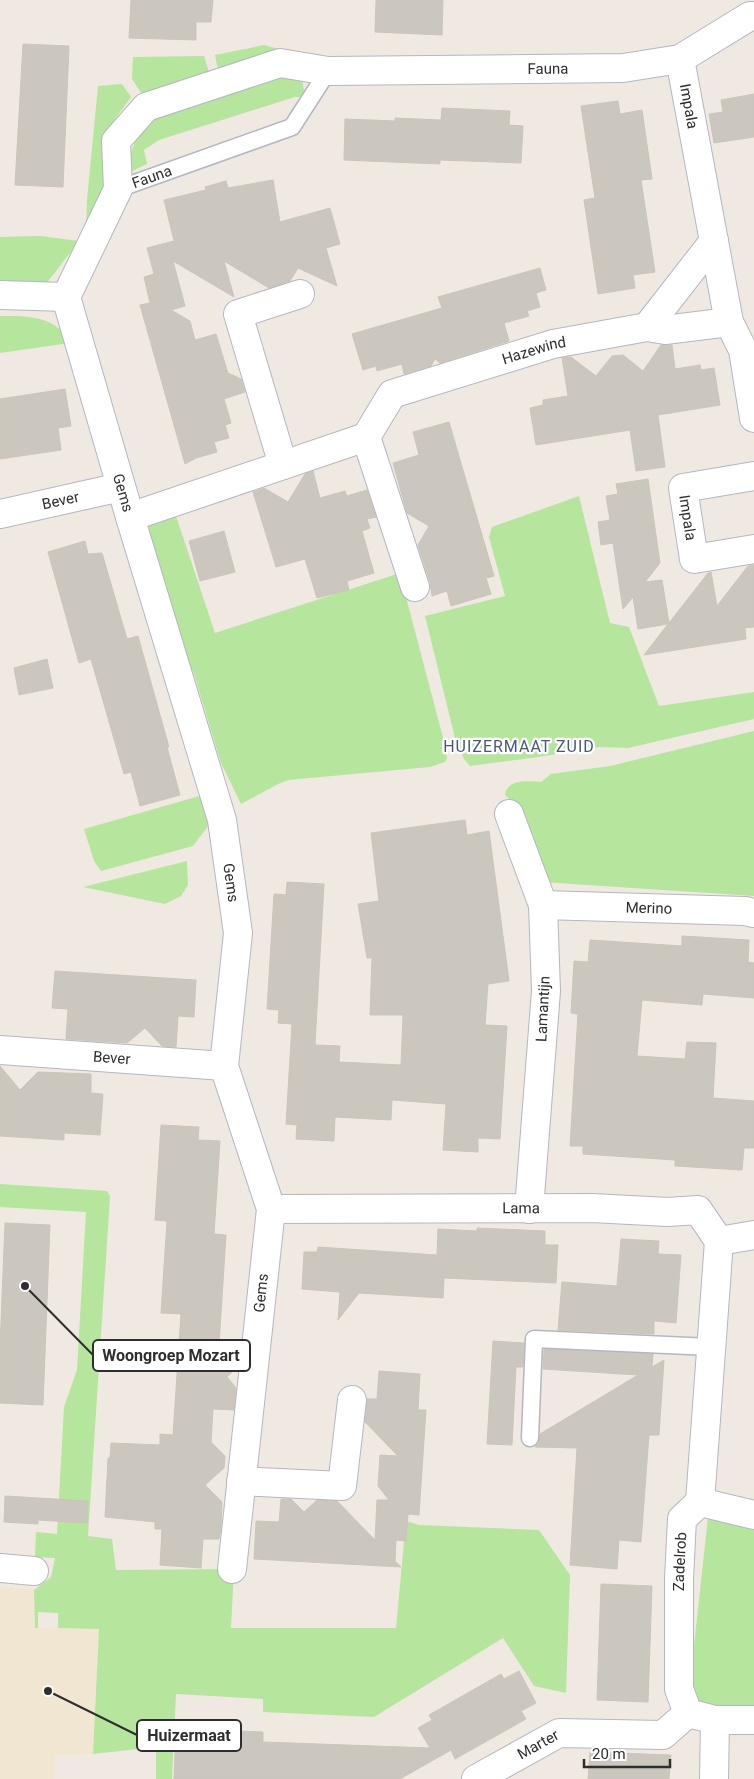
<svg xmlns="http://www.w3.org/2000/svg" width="754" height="1779" font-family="Roboto,sans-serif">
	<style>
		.education { fill: #f0e6d1 }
		.green { fill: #b6e59e }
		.building { fill: #cbc7bf; stroke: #cbc5ba }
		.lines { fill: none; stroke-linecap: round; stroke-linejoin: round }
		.service-casing { stroke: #b4b7c1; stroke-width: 19 }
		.minor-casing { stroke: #b4b7c1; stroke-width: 30 }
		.service { stroke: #fff; stroke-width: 16 }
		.minor { stroke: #fff; stroke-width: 28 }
		.labels { text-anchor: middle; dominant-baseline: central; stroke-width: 4.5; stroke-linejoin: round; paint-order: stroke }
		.street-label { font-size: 15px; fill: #2e2e2e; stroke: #fff }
		.neighbourhood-label { font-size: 16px; letter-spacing: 1px; fill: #4d5680; stroke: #fff }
		.leader { fill: none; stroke: #2e2e2e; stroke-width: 2 }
		.callout-dot { fill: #2e2e2e; stroke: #fff; stroke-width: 2 }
		.callout { fill: #fff; stroke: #2e2e2e; stroke-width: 2 }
		.callout-label { font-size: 16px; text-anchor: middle; font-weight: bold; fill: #2e2e2e }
	</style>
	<rect width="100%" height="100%" fill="#efe9e1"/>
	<!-- education -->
	<polygon class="education" points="0,1587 34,1590 35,1628 99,1629 93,1754 55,1755 54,1779 0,1779"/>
	<!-- green -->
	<g class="green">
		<polygon points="264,45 279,49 218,70 215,55"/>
		<polygon points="204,56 209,72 142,94 132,79 133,57"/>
		<polygon points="280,72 302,78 305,97 295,97 159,140 144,150 147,164 130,172 130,155 137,136 159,115"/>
		<polygon points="122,84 131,97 113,122 106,190 86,229 87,200 98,86"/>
		<polygon points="40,236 79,241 43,288 0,286 0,237"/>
		<path d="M0 316C26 316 57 315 70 343L0 353Z"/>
		<polygon points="579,496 610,623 629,627 659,706 754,692 754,719 628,748 600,747 538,757 470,766 464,759 456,742 425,616 505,596 489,537 492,527"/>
		<polygon points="174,510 215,633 403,572 409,591 407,601 446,749 447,758 445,762 430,767 288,780 278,784 241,804 221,763 194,674 187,658 148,537 149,524"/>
		<path d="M754 731V896L542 882 523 812 505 795C508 778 528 781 541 782L551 774 610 766Z"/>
		<polygon points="203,795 211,822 193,846 101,871 94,861 84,829"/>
		<polygon points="187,861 188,885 181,896 165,904 83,887"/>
		<polygon points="0,1184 107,1191 110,1196 88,1536 112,1539 116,1570 234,1569 231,1628 396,1628 406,1521 419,1525 539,1530 570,1575 566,1693 534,1686 503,1638 374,1717 263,1712 263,1699 176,1694 172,1779 156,1779 156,1747 93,1754 99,1629 58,1628 58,1613 38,1612 38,1628 35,1628 34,1590 51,1577 55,1558 35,1557 36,1532 57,1534 64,1407 77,1370 86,1212 0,1207"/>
		<polygon points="708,1517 754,1528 754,1707 719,1709 700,1704 690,1683"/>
	</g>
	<!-- building -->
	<g class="building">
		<polygon points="131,0 213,0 211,22 196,22 196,40 129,38"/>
		<polygon points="376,0 443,0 442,35 375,32"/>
		<polygon points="23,44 69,46 63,187 15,185"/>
		<polygon points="754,94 754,137 714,143 709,114 723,112 721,100"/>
		<polygon points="618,101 620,114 642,110 652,179 641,180 655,272 633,275 635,288 598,294 584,200 595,198 581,106"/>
		<polygon points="442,108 510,111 509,125 523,126 521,163 440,160 440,164 344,160 345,119 395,121 395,118 441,120"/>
		<polygon points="273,180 280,222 330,208 340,244 326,248 337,286 298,268 290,281 269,288 224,261 234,297 173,261 185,306 171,310 190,321 195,340 216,334 228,373 241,379 245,392 224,399 231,423 225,425 229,438 214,442 217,452 196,458 185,464 140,305 150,303 144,277 154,274 147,248 174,241 164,200 206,190 205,187 226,181 228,188"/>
		<polygon points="540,268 546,290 536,293 540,307 527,311 529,316 504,323 509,341 440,363 435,359 431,366 404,374 402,364 377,371 376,366 363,370 352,334 442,308 438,297"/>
		<polygon points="661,345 672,345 675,369 700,365 701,370 714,368 720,405 658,415 665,467 636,471 630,430 536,445 530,408 543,405 543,400 568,396 562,358 571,357 596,376 612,356 623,355 643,371"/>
		<polygon points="65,389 71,426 58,428 61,450 0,459 0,399"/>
		<polygon points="449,422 494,576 486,578 491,594 451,606 447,591 432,596 430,582 418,545 429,526 407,513 393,463 419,455 413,432"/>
		<polygon points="313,471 320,498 345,491 347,496 367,490 376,517 367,519 370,528 362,531 374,573 347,581 349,590 317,598 305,559 276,567 253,492 264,488 288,502 305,474"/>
		<polygon points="648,479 660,563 645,582 662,580 669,623 708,573 711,572 717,606 748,566 754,565 754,627 745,628 746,639 644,655 668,624 638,629 633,597 623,609 613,543 601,545 598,522 610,520 606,496 618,494 616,484"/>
		<polygon points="224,531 235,572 200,581 189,541"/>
		<polygon points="85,541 88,554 102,553 127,639 138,636 169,747 167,747 180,795 140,806 131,772 124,774 91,659 79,663 48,552"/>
		<polygon points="47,659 53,688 19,695 14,668"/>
		<polygon points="465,820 467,835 489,831 509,981 488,984 485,1025 507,1026 500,1139 478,1138 478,1152 443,1150 446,1104 392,1100 391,1120 335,1117 334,1141 296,1139 297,1125 286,1124 292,1024 278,1023 279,1010 267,1009 274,894 286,895 287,882 324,884 315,1045 340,1046 339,1062 401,1065 403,1015 370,1015 372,958 367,958 358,904 379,901 371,833"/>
		<polygon points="682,936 749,940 748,962 754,963 754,998 703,994 702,1005 642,1000 637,1056 685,1059 687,1042 716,1043 713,1098 754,1101 754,1148 744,1148 742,1170 675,1166 675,1160 583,1154 583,1146 570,1146 578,1014 571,1013 574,961 588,962 590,940 682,946"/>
		<polygon points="55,971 196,980 194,1017 178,1016 176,1047 162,1046 145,1028 127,1043 66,1039 68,1009 52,1008"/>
		<polygon points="0,1066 20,1090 38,1072 91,1074 91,1093 103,1094 100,1135 64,1133 64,1140 0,1136"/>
		<polygon points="161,1125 199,1127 198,1140 220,1141 214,1234 226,1235 219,1345 240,1346 238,1366 227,1377 236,1388 234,1410 213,1409 211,1442 225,1456 224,1468 205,1485 222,1502 221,1528 219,1539 203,1539 201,1568 160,1565 162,1529 155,1529 155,1522 105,1517 108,1458 110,1458 111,1443 160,1445 160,1434 173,1435 181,1314 161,1313 167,1221 155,1220"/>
		<polygon points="5,1223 50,1225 43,1405 0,1403 0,1347"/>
		<polygon points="477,1228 545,1231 545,1245 558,1245 556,1283 444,1278 443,1298 359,1293 338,1320 340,1292 302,1289 304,1252 317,1252 318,1247 437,1255 438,1229 477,1231"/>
		<polygon points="621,1239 659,1241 658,1254 681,1255 676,1323 654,1321 654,1334 558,1330 562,1282 617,1286"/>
		<polygon points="493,1341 524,1343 523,1367 516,1367 512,1445 487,1444"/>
		<polygon points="544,1349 653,1354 652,1367 664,1360 659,1435 649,1435 641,1542 619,1540 617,1569 570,1565 577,1448 535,1447 539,1443 540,1434 638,1375 543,1369"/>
		<polygon points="379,1371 420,1374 418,1410 426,1410 419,1515 408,1514 406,1541 396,1540 395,1561 401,1567 254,1559 256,1521 279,1522 281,1499 291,1499 304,1512 317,1500 337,1501 375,1540 377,1500 389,1500 378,1486 380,1455 398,1456 365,1422 367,1399 377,1399"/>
		<polygon points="5,1496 88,1501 87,1523 38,1520 38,1524 4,1522"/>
		<polygon points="601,1584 652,1586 648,1702 597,1700"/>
		<polygon points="519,1671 536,1703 521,1711 526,1719 455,1759 451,1750 400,1779 174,1779 176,1729 263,1732 263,1742 430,1748 418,1728 432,1720 429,1715 501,1674 504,1679"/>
		<polygon points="590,1752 671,1755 669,1779 588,1779"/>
	</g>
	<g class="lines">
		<!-- service casing -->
		<g class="service-casing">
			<g id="service">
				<path id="s1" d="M118 189 292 127 328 71"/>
				<polyline points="530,1438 534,1339 711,1347"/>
			</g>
		</g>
		<!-- minor casing -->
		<g class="minor-casing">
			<g id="minor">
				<path id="s2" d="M680 59 729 322 743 350 754 418"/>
				<path id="s3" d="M0 295 66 297 118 189 116 141 146 107 280 63 328 71 623 68 680 59 750 16H754"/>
				<path id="s4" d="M66 297 130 517 222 820 238 933 224 1066 271 1209 232 1569"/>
				<polyline points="647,327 714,241"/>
				<polyline points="366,437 415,587"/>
				<polyline points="283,465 238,314 300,294"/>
				<path id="s5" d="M754 476 683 488 694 559 754 549"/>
				<path id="s6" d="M0 514 121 487"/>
				<path id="s7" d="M130 517 366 437 392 394 553 344 647 327 665 330 729 322"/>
				<polyline points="509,814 543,905 546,991 529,1209"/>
				<path id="s8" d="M543 905 745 911 754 913"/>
				<path id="s9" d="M0 1050 224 1066"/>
				<path id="s10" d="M271 1209 592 1208 668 1212 698 1210 719 1241"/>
				<polyline points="719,1241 754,1235"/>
				<polyline points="241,1481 342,1486 352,1400"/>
				<polyline points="700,1502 754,1515"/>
				<polyline points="0,1568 34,1571"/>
				<polyline points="715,1720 754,1720"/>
				<path id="s11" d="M476 1779 559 1733 663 1735 688 1713"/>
				<path id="s12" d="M714 1779 715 1720 688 1713 679 1689V1579L682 1519 700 1502 719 1241"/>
			</g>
		</g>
		<!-- service -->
		<use href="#service" class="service"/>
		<!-- minor -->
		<use href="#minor" class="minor"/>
	</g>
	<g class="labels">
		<!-- street labels -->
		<g class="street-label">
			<text stroke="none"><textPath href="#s3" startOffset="689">Fauna</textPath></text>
			<text stroke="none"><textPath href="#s2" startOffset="48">Impala</textPath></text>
			<text stroke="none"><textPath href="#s1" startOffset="36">Fauna</textPath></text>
			<text stroke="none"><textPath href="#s7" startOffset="448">Hazewind</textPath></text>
			<text stroke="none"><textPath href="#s4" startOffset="204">Gems</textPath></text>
			<text stroke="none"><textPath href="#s6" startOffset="62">Bever</textPath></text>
			<text stroke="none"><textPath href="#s5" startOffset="102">Impala</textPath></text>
			<text stroke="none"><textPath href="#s4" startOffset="609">Gems</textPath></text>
			<text stroke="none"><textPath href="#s8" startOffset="106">Merino</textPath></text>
			<text transform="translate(543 1009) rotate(-87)">Lamantijn</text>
			<text stroke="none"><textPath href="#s9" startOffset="112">Bever</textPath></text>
			<text stroke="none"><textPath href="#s10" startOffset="250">Lama</textPath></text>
			<text transform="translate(261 1293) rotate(-84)">Gems</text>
			<text stroke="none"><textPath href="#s12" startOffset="240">Zadelrob</textPath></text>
			<text stroke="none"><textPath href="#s11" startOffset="71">Marter</textPath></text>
		</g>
		<!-- neighbourhood labels -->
		<g class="neighbourhood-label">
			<text x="519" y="746">HUIZERMAAT ZUID</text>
		</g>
	</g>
	<!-- callouts -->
	<path class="leader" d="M25 1286L93 1355M48 1691L137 1735"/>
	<g class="callout-dot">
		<circle cx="25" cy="1286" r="5"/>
		<circle cx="48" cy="1691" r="5"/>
	</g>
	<g class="callout">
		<rect x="93" y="1340" width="157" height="31" rx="5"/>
		<rect x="137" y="1720" width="104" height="31" rx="5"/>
	</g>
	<g class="callout-label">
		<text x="171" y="1361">Woongroep Mozart</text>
		<text x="189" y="1741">Huizermaat</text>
	</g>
	<!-- scale -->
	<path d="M584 1759v8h86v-8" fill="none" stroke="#2e2e2e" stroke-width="2.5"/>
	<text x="592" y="1759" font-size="15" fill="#2e2e2e" stroke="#ffffff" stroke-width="4" paint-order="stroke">20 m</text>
</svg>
